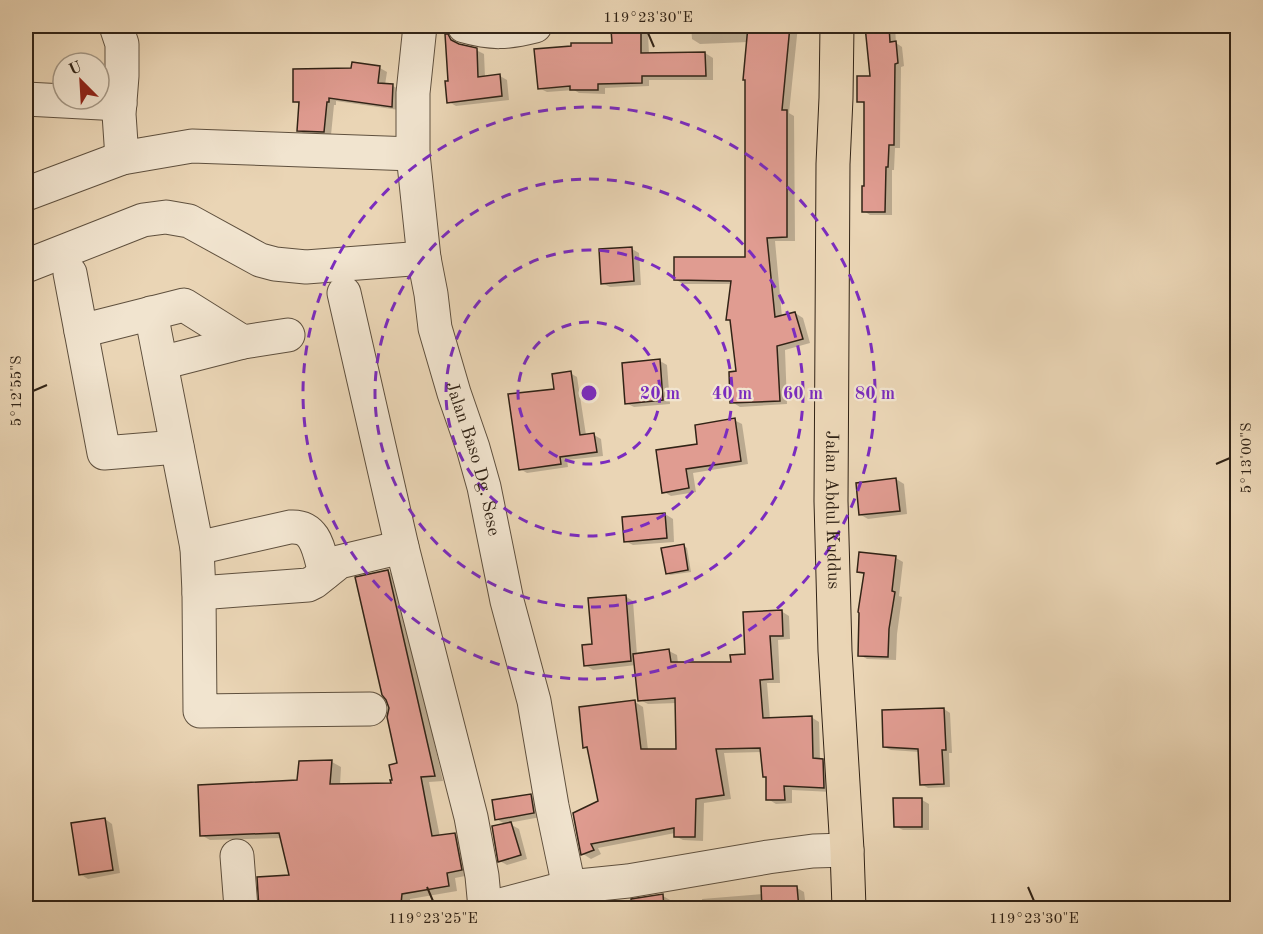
<svg xmlns="http://www.w3.org/2000/svg" width="1263" height="934" font-family="'Old Standard TT',serif">
	<style>
		.shadow { fill: #0003 }
		.building { fill: #e09c91; stroke: #312316; stroke-width: 1.5 }
		.lines { fill: none; stroke-linecap: round; stroke-linejoin: round }
		.minor-casing { stroke: #5f503e; stroke-width: 35 }
		.major-casing { stroke: #312316; stroke-width: 35 }
		.minor { stroke: #f1e4cf; stroke-width: 33 }
		.major { stroke: #ead5b5; stroke-width: 33 }
		.ticks { fill: none; stroke: #312316; stroke-width: 2 }
		.ring { fill: none; stroke: #7b2cbf; stroke-width: 3; stroke-dasharray: 10 8 }
		.labels { text-anchor: middle; dominant-baseline: central; stroke-width: 4.5; stroke-linejoin: round; paint-order: stroke }
		.street-label { font-size: 18px; fill: #312316; stroke: #f1e4cf }
		.centre { fill: #7b2cbf; stroke: #f1e4cf; stroke-width: 3 }
		.ring-label { font-size: 18px; text-anchor: middle; font-weight: bold; fill: #7b2cbf; stroke: #f1e4cf; stroke-width: 4.5; stroke-linejoin: round; paint-order: stroke }
		.neatline { fill: none; stroke: #312316; stroke-width: 2 }
		.ticks-label { font-size: 15px; text-anchor: middle; fill: #312316 }
	</style>
	<rect width="100%" height="100%" fill="#ead5b5"/>
	<filter id="stains"><feTurbulence type="fractalNoise" baseFrequency=".00333" numOctaves="4"/><feColorMatrix values="0 0 0 0 .2 0 0 0 0 .09 0 0 0 0 .02 0 0 0 .5 -.17"/></filter>
	<radialGradient id="worn" r=".72"><stop offset=".6" stop-color="#630" stop-opacity="0"/><stop offset="1" stop-color="#630" stop-opacity=".3"/></radialGradient>
	<!-- shadow -->
	<g class="shadow">
		<polygon points="691,26 798,26 789,113 794,116 795,241 775,241 782,317 795,313 803,318 810,343 785,350 787,404 740,407 732,402 738,373 732,321 728,319 732,284 683,284 675,279 747,259 748,42 700,44 692,39"/>
		<polygon points="862,26 895,26 896,43 902,47 904,66 901,67 900,148 895,148 894,170 892,170 892,215 870,215 864,211 866,187 865,104 859,101 872,78 867,35 863,32"/>
		<polygon points="641,30 648,34 649,54 705,53 713,58 713,80 649,80 649,86 605,88 605,94 579,93 574,90 547,92 539,88"/>
		<polygon points="447,36 455,40 459,45 476,50 484,54 485,77 500,76 507,80 509,100 456,106 449,102 449,82"/>
		<polygon points="353,64 380,68 387,72 385,85 393,86 400,90 399,110 336,101 336,105 334,105 331,135 305,134 298,130 301,105 294,101 353,70"/>
		<polygon points="632,249 639,253 641,285 610,287 602,283"/>
		<polygon points="660,361 667,365 670,404 634,407 626,403"/>
		<polygon points="570,373 577,377 586,435 594,435 601,439 603,456 567,460 568,467 527,473 520,469 555,390"/>
		<polygon points="734,420 742,424 748,464 693,473 696,492 671,496 664,492 699,445"/>
		<polygon points="896,479 904,484 907,514 868,519 861,515"/>
		<polygon points="665,514 673,519 674,542 633,545 625,541"/>
		<polygon points="684,546 687,548 691,572 670,575 667,573"/>
		<polygon points="896,558 903,562 899,596 902,597 897,634 896,660 867,659 860,655 865,575 859,572"/>
		<polygon points="388,571 397,577 443,781 429,782 440,837 455,834 464,840 470,875 455,878 457,891 410,899 410,908 261,908 291,876 281,838 210,840 201,835 299,782 301,762 332,762 341,767 340,785 392,784 399,764 390,708"/>
		<polygon points="625,596 633,601 637,655 669,651 677,655 678,663 732,663 746,656 781,611 789,616 790,639 778,640 780,683 767,683 770,719 811,717 819,722 820,760 830,765 832,792 792,790 792,803 776,804 768,799 768,778 765,776 762,752 724,753 731,799 704,803 703,841 683,840 675,836 675,833 598,848 601,854 591,859 583,854 599,802 589,749 585,747 635,702 643,707 648,750 677,750 677,703 648,704 640,700 636,665 593,670 585,665 593,645"/>
		<polygon points="944,709 950,713 952,753 949,753 950,787 928,788 921,784 920,752 891,750 884,747"/>
		<polygon points="531,795 538,800 541,817 508,823 519,829 527,859 507,865 500,861 507,825 496,819"/>
		<polygon points="922,800 929,804 929,830 903,830 895,826"/>
		<polygon points="105,819 112,824 120,873 88,879 80,874"/>
		<polygon points="797,888 804,892 806,908 703,908 702,899 763,894"/>
		<polygon points="663,896 670,900 671,908 633,908"/>
	</g>
	<!-- building -->
	<g class="building">
		<polygon points="748,26 790,26 782,110 787,110 787,237 767,238 775,317 795,312 803,339 777,346 780,401 730,403 729,372 736,371 730,320 726,320 731,281 674,280 674,257 745,257 745,80 743,80"/>
		<polygon points="865,26 889,26 890,42 896,41 898,63 895,64 894,145 889,145 888,167 886,167 885,212 862,212 862,186 864,186 864,102 857,102 857,76 870,76"/>
		<polygon points="641,28 641,53 705,52 706,76 642,76 642,83 598,84 598,90 570,90 570,86 538,89 534,49 571,46 571,43 612,43 611,29"/>
		<polygon points="445,34 448,34 451,40 459,44 477,48 478,77 500,74 502,96 447,103 445,81 448,81"/>
		<polygon points="352,62 380,66 378,83 393,84 392,107 329,98 329,102 327,102 324,132 297,131 299,102 293,102 293,69 351,68"/>
		<polygon points="632,247 634,281 601,284 599,249"/>
		<polygon points="660,359 663,400 625,404 622,363"/>
		<polygon points="571,371 580,435 594,433 597,452 560,457 561,464 519,470 508,394 554,389 552,374"/>
		<polygon points="735,418 741,461 686,469 689,488 662,493 656,450 697,444 695,425"/>
		<polygon points="896,478 900,511 859,515 856,483"/>
		<polygon points="665,513 667,538 624,542 622,517"/>
		<polygon points="684,544 688,570 666,574 661,548"/>
		<polygon points="859,552 896,556 892,591 895,592 889,629 888,657 858,656 859,613 858,612 864,573 857,572"/>
		<polygon points="388,570 435,776 421,777 432,836 455,833 462,870 447,873 449,886 402,894 401,904 372,904 372,906 317,907 317,909 259,909 257,877 289,875 279,833 200,836 198,785 297,780 299,761 332,760 330,784 391,783 390,780 392,780 389,765 397,763 387,717 389,708 386,700 382,695 355,577"/>
		<polygon points="626,595 631,661 584,666 582,645 592,644 588,598"/>
		<polygon points="782,610 783,636 770,636 773,679 760,680 763,718 812,716 813,758 823,759 824,788 784,786 785,800 766,800 766,777 763,777 760,748 716,749 724,795 696,799 695,837 674,837 674,828 591,844 594,850 581,855 573,813 598,801 587,747 583,748 579,707 635,700 641,749 676,749 675,698 638,701 633,654 669,649 671,662 731,662 730,655 745,654 743,612"/>
		<polygon points="944,708 946,750 942,750 944,784 920,785 918,749 883,747 882,710"/>
		<polygon points="531,794 534,813 495,820 492,800"/>
		<polygon points="893,798 922,798 922,827 894,827"/>
		<polygon points="105,818 113,870 79,875 71,823"/>
		<polygon points="511,822 521,855 498,862 492,826"/>
		<polygon points="761,886 797,886 799,909 762,909"/>
		<polygon points="663,894 664,909 632,909 631,899"/>
	</g>
	<g class="lines">
		<!-- minor casing -->
		<g class="minor-casing">
			<g id="minor">
				<polyline points="116,26 122,44 122,76 119,114 122,158"/>
				<path id="s1" d="M420 26 413 93V154L424 258 431 294 435 328 454 393 473 448 484 487 507 601 534 701 552 806 569 887"/>
				<path d="M464 26C492 34 507 33 535 26"/>
				<polyline points="26,99 120,104"/>
				<polyline points="26,194 122,158 192,146 413,154"/>
				<polyline points="26,266 143,220 166,217 189,221 260,260 275,264 306,267 424,258"/>
				<polyline points="70,273 104,453 177,447"/>
				<polyline points="344,293 402,547 471,817 482,876 485,908"/>
				<polyline points="151,313 197,548 199,593 200,711 370,709"/>
				<polyline points="81,331 184,305 243,342 288,335"/>
				<polyline points="161,363 243,342"/>
				<path d="M197 548 290 527C317 525 319 552 325 573"/>
				<polyline points="199,593 308,585 314,582 339,562 402,547"/>
				<polyline points="237,856 241,908"/>
				<polyline points="489,908 569,887 628,881 768,857 813,851 847,850"/>
			</g>
		</g>
		<!-- major casing -->
		<g class="major-casing">
			<g id="major">
				<path id="s2" d="M837 26 836 98 833 164 831 501 835 651 847 850 849 908"/>
			</g>
		</g>
		<!-- minor -->
		<use href="#minor" class="minor"/>
		<!-- major -->
		<use href="#major" class="major"/>
	</g>
	<!-- ticks -->
	<path class="ticks" d="M648 33 654 47M33 391 47 385M1216 464 1230 458M427 887 433 901M1028 887 1034 901"/>
	<!-- distance rings -->
	<g class="ring">
		<circle cx="589" cy="393" r="71"/>
		<circle cx="589" cy="393" r="143"/>
		<circle cx="589" cy="393" r="214"/>
		<circle cx="589" cy="393" r="286"/>
	</g>
	<g class="labels">
		<!-- street labels -->
		<g class="street-label">
			<text stroke="none"><textPath href="#s1" startOffset="440">Jalan Baso Dg. Sese</textPath></text>
			<text stroke="none"><textPath href="#s2" startOffset="484">Jalan Abdul Kuddus</textPath></text>
		</g>
	</g>
	<circle cx="589" cy="393" r="9" class="centre"/>
	<g class="ring-label">
		<text x="660" y="399">20 m</text>
		<text x="732" y="399">40 m</text>
		<text x="803" y="399">60 m</text>
		<text x="875" y="399">80 m</text>
	</g>
	<!-- margin -->
	<rect width="1263" height="934" fill="none" stroke="#ead5b5" stroke-width="66"/>
	<!-- north arrow -->
	<g transform="translate(81 81) rotate(336)"><circle r="28" fill="#f1e4cf" stroke="#a49785" stroke-width="1.5"/>
	<path d="M0-4.5L10 22L0 15L-10 22Z" fill="#8f2418"/>
	<text y="-9" font-size="16" font-weight="bold" text-anchor="middle" fill="#312316">U</text>
	</g>
	<rect x="33" y="33" width="1197" height="868" class="neatline"/>
	<g class="ticks-label">
		<text x="648" y="22">119°23'30"E</text>
		<text transform="translate(16 391) rotate(-90)" y="5">5°12'55"S</text>
		<text transform="translate(1246 458) rotate(-90)" y="5">5°13'00"S</text>
		<text x="433" y="923">119°23'25"E</text>
		<text x="1034" y="923">119°23'30"E</text>
	</g>
	<rect width="100%" height="100%" filter="url(#stains)"/>
	<rect width="100%" height="100%" fill="url(#worn)"/>
</svg>
